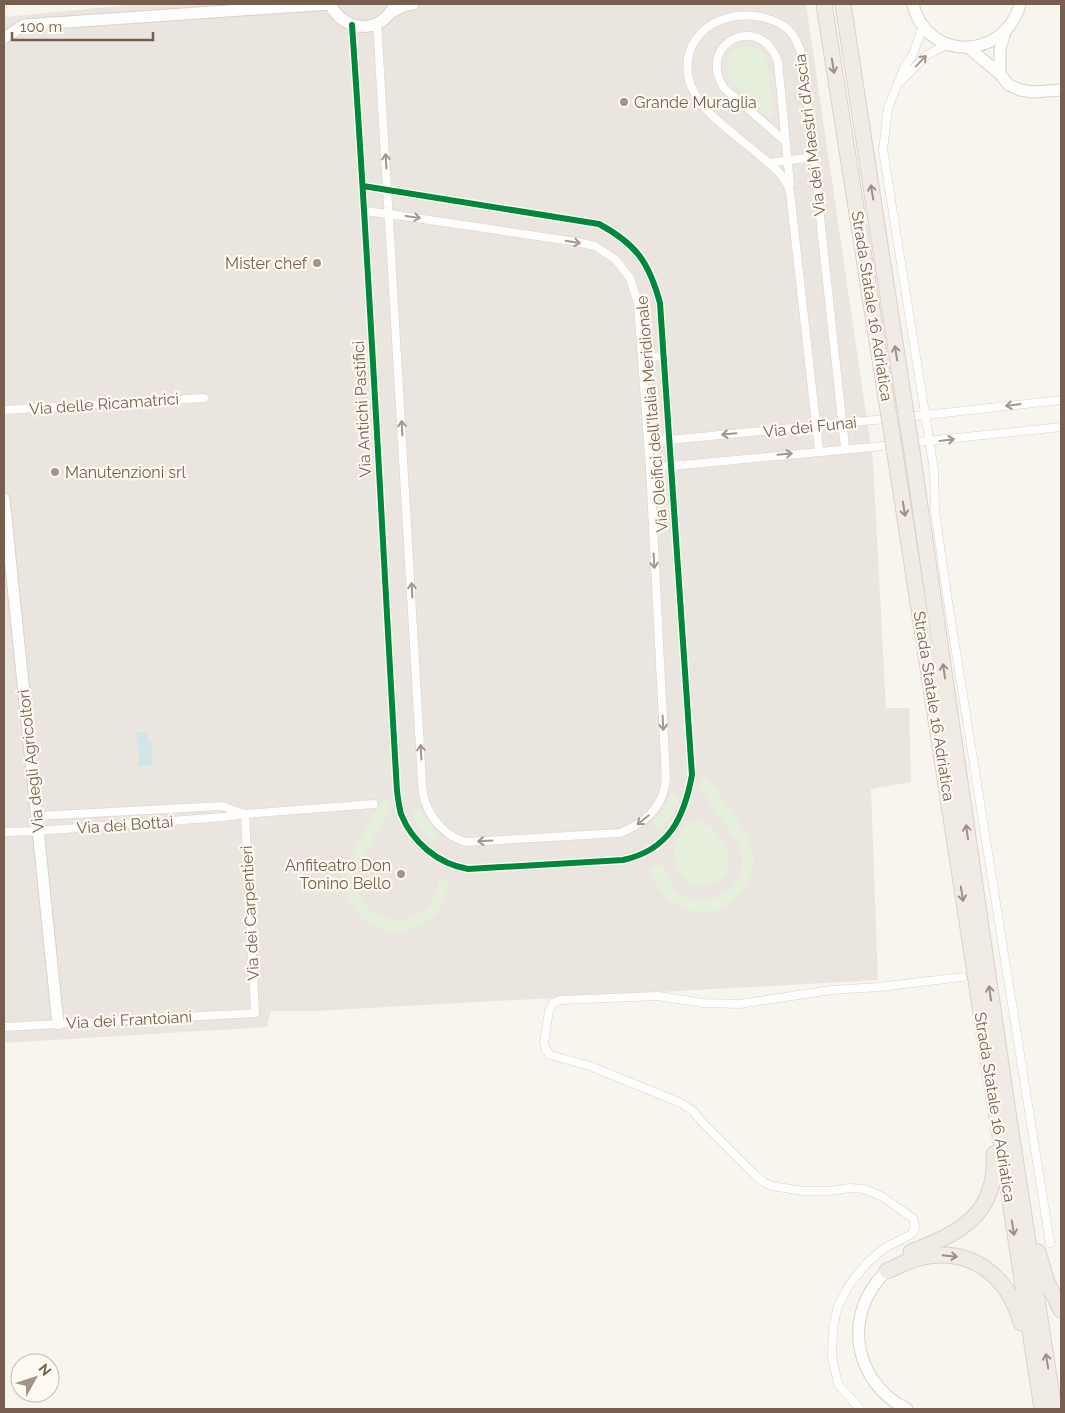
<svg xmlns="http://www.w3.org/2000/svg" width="1065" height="1413" font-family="Raleway,sans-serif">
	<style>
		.industrial { fill: #ebe5df }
		.green { fill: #e5efdb }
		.water { fill: #d1e5e8 }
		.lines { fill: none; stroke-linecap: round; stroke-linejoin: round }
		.street-casing { stroke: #d8d2cd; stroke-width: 9 }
		.secondary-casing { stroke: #d8d2cb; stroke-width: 13 }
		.highway-casing { stroke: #d9d1cc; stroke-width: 17 }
		.street { stroke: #fefefd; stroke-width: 8 }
		.secondary { stroke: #fefefd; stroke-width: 11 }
		.highway { stroke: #f1ebe6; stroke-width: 15 }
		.highway-bridge-casing { stroke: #d9d1cc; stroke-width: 17; stroke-linecap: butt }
		.highway-bridge { stroke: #f1ebe6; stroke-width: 15 }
		.cycleway-casing { stroke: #fefaf2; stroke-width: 9 }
		.cycleway { stroke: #00873e; stroke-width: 6 }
		.oneway { stroke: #a6968c }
		.oneway2 { stroke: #a28f84 }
		.poi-dot { fill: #a49387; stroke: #fefaf2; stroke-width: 2 }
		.labels { text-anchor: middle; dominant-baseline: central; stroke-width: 4.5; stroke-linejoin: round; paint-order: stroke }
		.poi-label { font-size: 16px; fill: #775e4f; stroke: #fefaf2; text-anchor: start }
		.street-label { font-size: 16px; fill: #775e4f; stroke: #fefaf2 }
	</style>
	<rect width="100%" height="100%" fill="#f8f5ef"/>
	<!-- industrial -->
	<polygon class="industrial" points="138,4 806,4 873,461 886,708 909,708 911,782 871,789 878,980 317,1011 271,1011 267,1027 4,1043 4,17"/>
	<!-- green -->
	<g class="green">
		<path d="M746 46 759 49 767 59 773 113 770 117 766 116 731 81C721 65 728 49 746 46Z"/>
		<path d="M705 778 708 779C724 802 748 827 753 855 755 865 751 879 745 887 739 897 730 906 719 910 690 919 658 900 651 870L656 865H661C670 874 669 888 683 896 706 909 740 892 742 865 743 857 740 849 737 842L699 787 701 780Z"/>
		<polygon points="672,792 680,797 675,811 661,831 651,825 663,809"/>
		<path d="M384 798 392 804 359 866C358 873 356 881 357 889 363 920 408 930 428 906 434 899 437 887 440 878L450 883C446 895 442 908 433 917 421 928 402 934 386 931 365 927 344 903 345 881 345 857 372 820 384 798Z"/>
		<polygon points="420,809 425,818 440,837 432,843 419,827 412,813"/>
		<path d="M694 821C713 821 721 839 729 854 729 859 729 865 727 870 721 884 700 892 687 881 668 864 671 831 694 821Z"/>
	</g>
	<!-- water -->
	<polygon class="water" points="137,732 148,732 148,742 152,742 153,765 139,766"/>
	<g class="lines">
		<!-- street casing -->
		<g class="street-casing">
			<g id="street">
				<path d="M352 25C370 280 382 536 397 791 398 798 399 807 401 814 412 842 438 864 468 869L623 860C669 850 684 818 692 775L660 303C649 262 636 244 599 224L363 186"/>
				<polyline points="923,26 913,54 904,68 888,108 883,150 934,470 935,511 947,595 1050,1243"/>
				<polyline points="901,81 927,55 948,44"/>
				<path d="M785 141 724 88C695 43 761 11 778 62L790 185"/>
				<polyline points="769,163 814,157"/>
				<path d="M364 211 389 214 577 242 595 246 615 259 630 278 638 304 650 468 666 779C665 785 664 792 661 798 654 816 637 826 620 833L466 842C447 837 431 820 425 801 421 790 422 776 421 765L391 254 387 189 377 23"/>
				<polyline points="642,358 663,356"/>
				<polyline points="4,410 204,398"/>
				<polyline points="648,442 926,415 1061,400"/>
				<polyline points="908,443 1061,427"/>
				<path d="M819 451 790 192C786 177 775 168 763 158 738 136 693 109 688 75 681 19 749 0 788 29 796 37 800 48 803 59L845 448"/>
				<polyline points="650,468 894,445"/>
				<polyline points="37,816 222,806 245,814 374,804"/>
				<polyline points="4,832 38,831 223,817 245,814 255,1013 4,1027"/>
				<polyline points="860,1409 838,1384 832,1356 833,1328 838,1306 849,1285 867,1263 883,1249 910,1235 914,1231 915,1225 913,1218 881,1196 864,1189 849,1188 831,1191 803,1191 772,1186 765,1183 756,1176 703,1123 693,1111 681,1103 590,1066 550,1055 546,1050 544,1043 549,1011 553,1003 560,1000 658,996 703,1003 740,1004 831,990 879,987 962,977"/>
			</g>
		</g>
		<!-- secondary casing -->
		<g class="secondary-casing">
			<g id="secondary">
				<path d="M330 4C344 33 382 35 395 4"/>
				<path d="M913 4C926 62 1005 61 1020 4"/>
				<polyline points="391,12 405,5 413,4"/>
				<polyline points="4,38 24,25 330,4"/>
				<polyline points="969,48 1000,74 1009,85 1020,90 1033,92 1061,90"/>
				<polyline points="1000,74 1000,49 1005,32"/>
				<polyline points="4,499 58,1024"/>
				<path d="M887 1271C842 1312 852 1382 907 1409"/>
			</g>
		</g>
		<!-- highway casing -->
		<g class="highway-casing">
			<g id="highway">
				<polyline points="824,4 887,404"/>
				<polyline points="843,4 904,401"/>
				<polyline points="913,458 1007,1106 1054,1409"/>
				<polyline points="896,460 1042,1409"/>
				<path d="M911 1252C960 1233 998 1214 994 1154"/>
				<polyline points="1038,1252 1047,1282 1061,1310"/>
				<path d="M887 1271C899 1266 910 1259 923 1257 972 1247 1009 1277 1021 1323"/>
			</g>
		</g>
		<!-- street -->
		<use href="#street" class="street"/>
		<!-- secondary -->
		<use href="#secondary" class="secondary"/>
		<!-- highway -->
		<use href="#highway" class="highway"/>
		<!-- highway-bridge casing -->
		<g class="highway-bridge-casing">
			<g id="highway-bridge">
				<polyline points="904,401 913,458"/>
				<polyline points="887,404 896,460"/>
			</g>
		</g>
		<!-- highway-bridge -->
		<use href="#highway-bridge" class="highway-bridge"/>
		<!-- cycleway casing -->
		<g class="cycleway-casing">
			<path id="cycleway" d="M352 25C370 280 382 536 397 791 398 798 399 807 401 814 412 842 438 864 468 869L623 860C669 850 684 818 692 775L660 303C649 262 636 244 599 224L363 186"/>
		</g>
		<!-- cycleway -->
		<use href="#cycleway" class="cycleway"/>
	</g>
	<!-- one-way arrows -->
	<defs><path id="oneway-shaft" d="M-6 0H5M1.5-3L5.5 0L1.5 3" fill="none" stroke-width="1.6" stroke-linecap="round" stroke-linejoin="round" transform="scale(1.25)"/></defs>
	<g class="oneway">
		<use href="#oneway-shaft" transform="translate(921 61) rotate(-46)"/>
		<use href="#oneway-shaft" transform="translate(386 161) rotate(-93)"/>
		<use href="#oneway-shaft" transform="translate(413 217) rotate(8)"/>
		<use href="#oneway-shaft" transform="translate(573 242) rotate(10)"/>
		<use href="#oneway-shaft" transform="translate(1013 405) rotate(173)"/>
		<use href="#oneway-shaft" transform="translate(402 428) rotate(-93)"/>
		<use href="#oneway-shaft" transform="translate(729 434) rotate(175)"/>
		<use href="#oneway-shaft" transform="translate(947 440) rotate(-7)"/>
		<use href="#oneway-shaft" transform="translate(785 454) rotate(-6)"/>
		<use href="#oneway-shaft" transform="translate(654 561) rotate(87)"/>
		<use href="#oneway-shaft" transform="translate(412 590) rotate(-93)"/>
		<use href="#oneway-shaft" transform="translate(663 723) rotate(87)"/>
		<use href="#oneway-shaft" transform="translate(421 752) rotate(-93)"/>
		<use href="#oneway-shaft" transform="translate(643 820) rotate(141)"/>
		<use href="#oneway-shaft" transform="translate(485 841) rotate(177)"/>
	</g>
	<g class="oneway2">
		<use href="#oneway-shaft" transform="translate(833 66) rotate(81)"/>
		<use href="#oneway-shaft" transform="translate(872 192) rotate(-99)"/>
		<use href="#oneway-shaft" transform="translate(896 353) rotate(-99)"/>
		<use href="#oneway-shaft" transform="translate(904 509) rotate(81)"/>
		<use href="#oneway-shaft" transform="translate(944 671) rotate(-98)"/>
		<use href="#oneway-shaft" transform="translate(967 832) rotate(-98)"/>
		<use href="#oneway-shaft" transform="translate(962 894) rotate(81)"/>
		<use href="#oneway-shaft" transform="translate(990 993) rotate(-98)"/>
		<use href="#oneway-shaft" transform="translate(1013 1228) rotate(81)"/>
		<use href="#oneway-shaft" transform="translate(950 1256) rotate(6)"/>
		<use href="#oneway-shaft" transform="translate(1047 1361) rotate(-99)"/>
	</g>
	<!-- markers -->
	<g class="poi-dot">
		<circle cx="624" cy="102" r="5"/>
		<circle cx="317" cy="263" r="5"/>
		<circle cx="55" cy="472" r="5"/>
		<circle cx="401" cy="874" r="5"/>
	</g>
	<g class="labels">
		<!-- poi labels -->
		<g class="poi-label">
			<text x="634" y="102">Grande Muraglia</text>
			<text x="307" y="263" text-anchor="end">Mister chef</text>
			<text x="65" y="472">Manutenzioni srl</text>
			<text x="391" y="865" text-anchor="end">Anfiteatro Don<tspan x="391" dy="18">Tonino Bello</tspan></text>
		</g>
		<!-- street labels -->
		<g class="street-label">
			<text transform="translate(810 135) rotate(-97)">Via dei Maestri d’Ascia</text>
			<text transform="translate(872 306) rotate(81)">Strada Statale 16 Adriatica</text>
			<text transform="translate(104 404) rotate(-4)">Via delle Ricamatrici</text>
			<text transform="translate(362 409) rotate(-93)">Via Antichi Pastifici</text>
			<text transform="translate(652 414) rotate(-95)">Via Oleifici dell'Italia Meridionale</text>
			<text transform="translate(810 427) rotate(-6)">Via dei Funai</text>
			<text transform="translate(934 706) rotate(81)">Strada Statale 16 Adriatica</text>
			<text transform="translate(31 761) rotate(-96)">Via degli Agricoltori</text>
			<text transform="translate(125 825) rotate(-4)">Via dei Bottai</text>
			<text transform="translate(250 913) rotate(-93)">Via dei Carpentieri</text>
			<text transform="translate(129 1020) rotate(-3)">Via dei Frantoiani</text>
			<text transform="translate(995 1107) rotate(81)">Strada Statale 16 Adriatica</text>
		</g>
	</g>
	<!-- border -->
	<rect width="1065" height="1413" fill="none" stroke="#775e4f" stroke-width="10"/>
	<!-- north arrow -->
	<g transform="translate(35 1378) rotate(50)"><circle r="24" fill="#fefaf2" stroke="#c8bcb1"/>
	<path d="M0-4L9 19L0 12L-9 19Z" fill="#a49387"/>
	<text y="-8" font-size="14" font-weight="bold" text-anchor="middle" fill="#775e4f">N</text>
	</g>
	<!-- scale -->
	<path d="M12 32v8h141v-8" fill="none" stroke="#775e4f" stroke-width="2.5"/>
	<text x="20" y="32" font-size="15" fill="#775e4f" stroke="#fefaf2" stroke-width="4" paint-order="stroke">100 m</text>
</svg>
